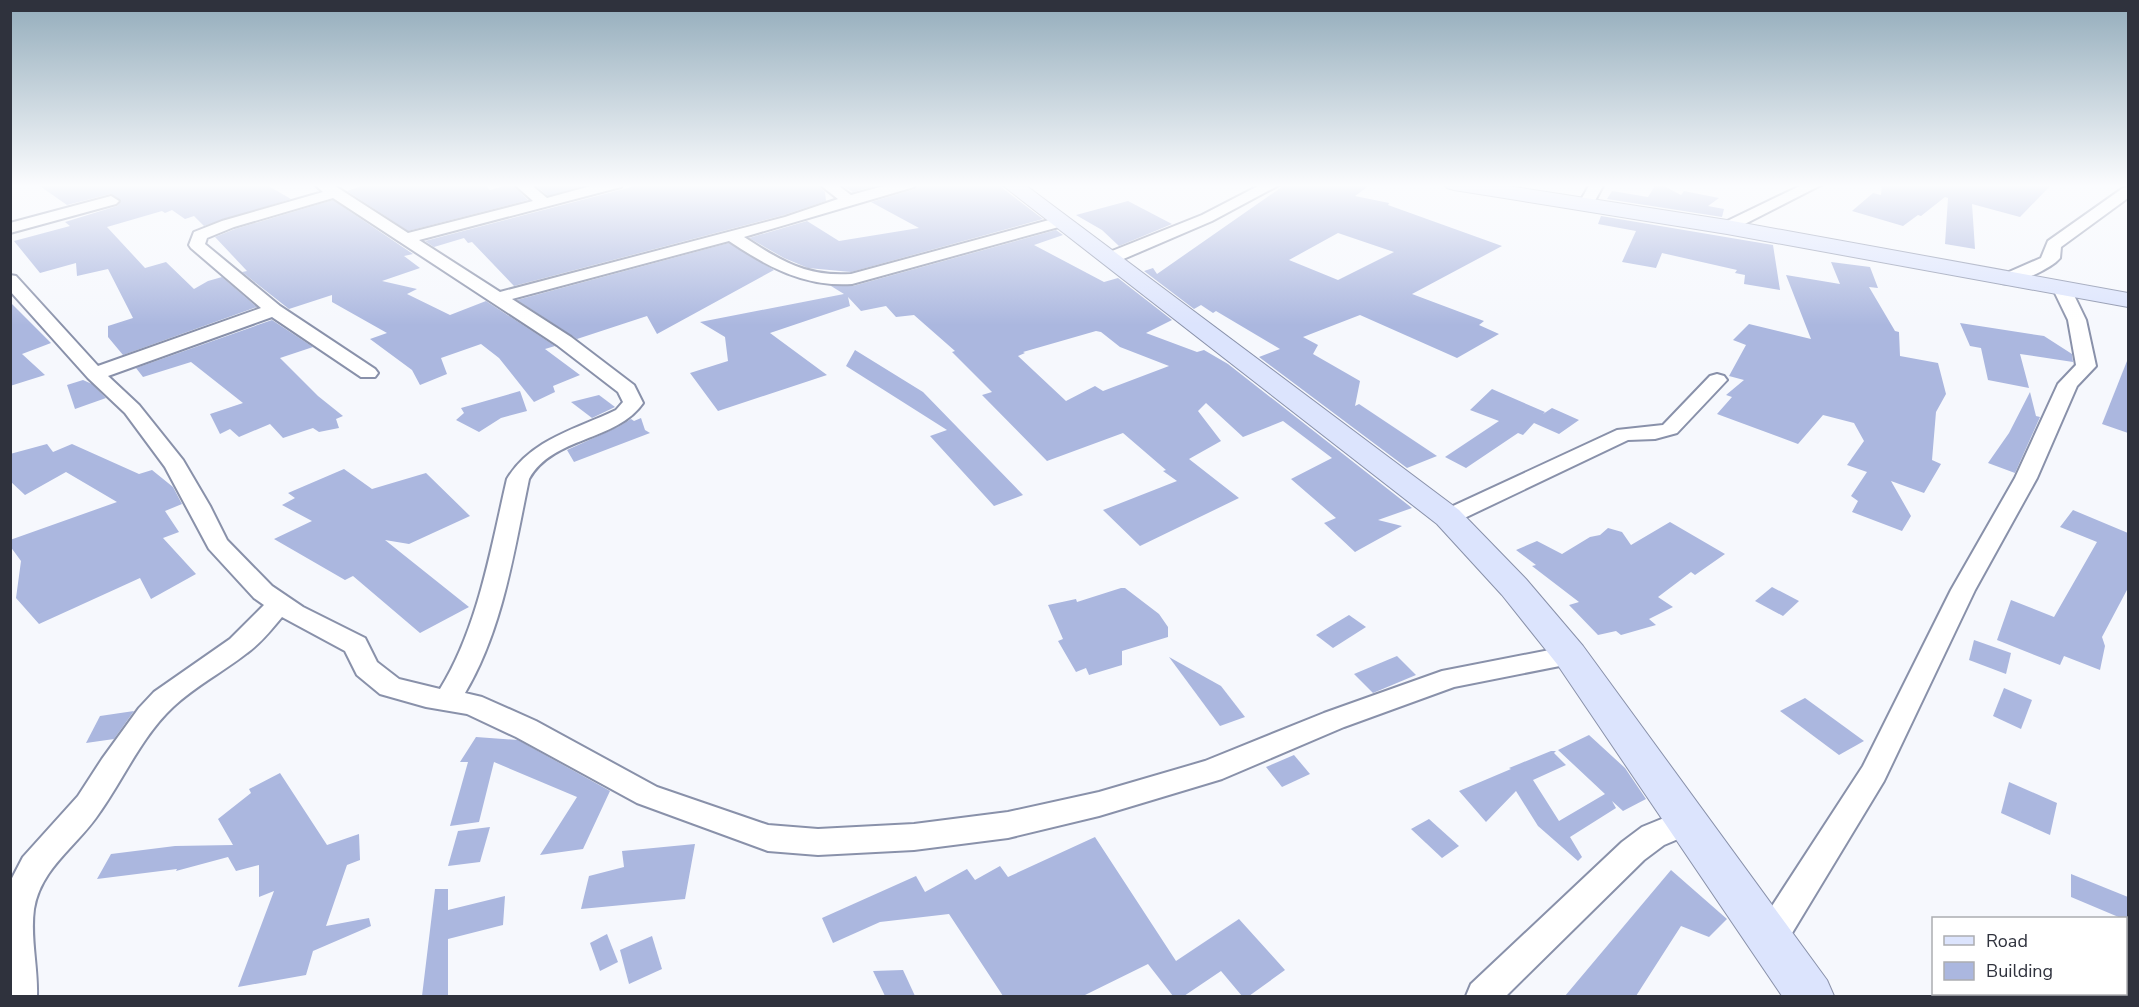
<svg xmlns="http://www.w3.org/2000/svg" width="2139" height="1007" font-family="'Nunito Sans',sans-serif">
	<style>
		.building { fill: #abb7df; fill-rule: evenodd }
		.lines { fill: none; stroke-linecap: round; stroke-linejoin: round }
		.street-casing { stroke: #8991aa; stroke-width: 4 }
		.secondary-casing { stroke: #8991aa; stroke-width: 2 }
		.street { fill: #fff; fill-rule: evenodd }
		.secondary { fill: #dce4fd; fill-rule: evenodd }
	</style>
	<rect width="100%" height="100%" fill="#f6f8fd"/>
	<!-- building -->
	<g class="building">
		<polygon points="37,184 265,184 291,199 204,226 194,216 185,219 172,210 165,213 162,211 107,227 145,268 166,262 194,289 208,281 222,277 257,307 123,355 108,337 108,326 133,318 108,269 77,276 76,263 40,273 14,241 70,226 65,222 117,206 121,201 110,194 67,205"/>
		<polygon points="368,184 484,184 490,190 512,184 528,200 408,231 347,191"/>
		<polygon points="534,184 580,184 582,186 548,196"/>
		<polygon points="643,184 817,184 825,192 826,201 784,215 514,286 472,242 468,243 464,238 434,247 425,241"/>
		<polygon points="840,184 881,184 853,192"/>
		<polygon points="918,184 997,184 1043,219 851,272 808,268 784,258 749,238 807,221 839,241 919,228 871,202 915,189"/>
		<path d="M1286 184H1371L1355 196 1389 203 1388 205 1502 246 1412 294 1484 321 1479 325 1499 334 1457 358 1360 315 1303 337 1318 345 1313 354 1360 381 1355 406 1359 404 1437 456 1407 468 1259 357 1280 349 1216 311 1213 313 1201 305 1194 309 1144 271 1153 268 1157 274ZM1338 233 1394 252 1338 280 1289 260Z"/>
		<polygon points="1656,184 1666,187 1681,195 1684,191 1719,198 1708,206 1724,209 1722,217 1607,199 1612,191 1648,197"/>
		<polygon points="1882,184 2052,184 2020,217 1972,204 1975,249 1945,244 1948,198 1945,197 1921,216 1918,215 1903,226 1852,211 1873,193 1881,195"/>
		<polygon points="333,200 413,254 404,256 420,268 382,281 417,289 407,294 450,315 486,301 555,346 545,349 580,375 553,386 555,392 534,402 499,358 481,344 441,358 447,374 420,385 412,370 370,339 387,333 332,302 332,295 289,309 242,272 247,271 215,237 235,229"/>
		<polygon points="1128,201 1172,224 1119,246 1102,230 1076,215"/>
		<polygon points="1601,216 1773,245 1780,290 1744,284 1745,275 1735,273 1737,270 1662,253 1656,268 1622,262 1636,231 1598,224"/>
		<path d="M1056 230 1063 235 1034 245 1104 282 1118 278 1172 320 1146 333 1197 352 1204 350 1228 364 1412 508 1378 520 1402 526 1355 552 1324 523 1336 518 1291 479 1332 458 1283 421 1243 437 1206 403 1198 411 1221 441 1189 459 1239 498 1140 546 1103 510 1177 481 1163 471 1166 470 1123 433 1047 461 982 395 992 392 952 352 955 351 914 315 896 317 886 306 861 311 848 297 850 306 770 333 827 375 718 411 690 373 728 361 725 337 700 322 844 294 831 286H853ZM1096 331 1101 332 1120 347 1169 366 1103 391 1095 386 1066 401 1018 356 1025 353 1023 352Z"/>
		<polygon points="729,243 774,270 657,334 647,316 577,339 517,300"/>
		<polygon points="1831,262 1870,267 1878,288 1869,287 1895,331 1899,332 1900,356 1938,363 1946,394 1936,412 1932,460 1941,464 1924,493 1891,481 1911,516 1902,531 1852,512 1858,501 1851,496 1867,472 1847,465 1864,441 1854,423 1823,415 1798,444 1717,414 1732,397 1726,395 1744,380 1729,376 1746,345 1733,340 1749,324 1811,339 1786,275 1840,284"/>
		<polygon points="10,302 51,343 22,354 45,375 10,386"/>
		<polygon points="272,320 313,347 280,358 318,396 343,416 336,419 339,428 319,432 313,428 283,438 270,424 239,437 230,429 220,434 210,414 243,403 191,362 143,377 136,368"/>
		<polygon points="1960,323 2044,336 2072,354 2073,362 2020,354 2029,388 1988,380 1981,348 1970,346"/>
		<polygon points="855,350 923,392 1023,495 994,506 930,436 947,430 846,366"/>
		<polygon points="2127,361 2128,361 2128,433 2102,424"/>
		<polygon points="83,380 92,384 106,398 75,409 67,385"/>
		<polygon points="1492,389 1545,412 1543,414 1552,408 1579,420 1559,434 1534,423 1523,435 1518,433 1466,468 1445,457 1499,421 1470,410"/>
		<polygon points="520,391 527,411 501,418 479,432 456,420 464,413 461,408"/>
		<polygon points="2030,392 2036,416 2040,417 2015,473 1988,463 2009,433"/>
		<polygon points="599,395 615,407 592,418 571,402"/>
		<polygon points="641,418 645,430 650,433 574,462 567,450 618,427 631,419 634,421"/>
		<polygon points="47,444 53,452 72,444 139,474 152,470 173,487 182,504 165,511 179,532 163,538 196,574 151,599 140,578 39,624 16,598 21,561 10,546 10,540 117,502 66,472 25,495 10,481 10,454"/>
		<polygon points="344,469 372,489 426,473 470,516 409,544 385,540 469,607 420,633 353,576 345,580 274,539 312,521 282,505 295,498 288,493"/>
		<polygon points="2073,510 2128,533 2128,588 2102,637 2105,646 2100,670 2064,656 2060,665 1997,640 2011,600 2054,617 2097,542 2060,527"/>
		<polygon points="1670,522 1725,554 1695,575 1691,572 1658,597 1673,607 1649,619 1656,625 1621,635 1616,631 1598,635 1569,605 1579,602 1532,566 1536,565 1516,550 1537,541 1562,554 1590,537 1600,535 1608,528 1622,532 1631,545"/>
		<polygon points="1772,587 1799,601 1783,616 1755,601"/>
		<polygon points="1121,588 1125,588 1159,614 1168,627 1168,637 1122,651 1122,665 1089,675 1086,668 1076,672 1058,641 1063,639 1048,605 1076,599 1077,602"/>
		<polygon points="1349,615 1366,627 1333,648 1316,635"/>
		<polygon points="1974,640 2011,653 2006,674 1969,660"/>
		<polygon points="1397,656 1416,675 1373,693 1354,674"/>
		<polygon points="1169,657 1221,686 1245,717 1220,726"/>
		<polygon points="2004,688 2032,700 2021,729 1993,716"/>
		<polygon points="1805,698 1864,741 1839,755 1780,711"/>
		<polygon points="134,711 114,739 86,743 100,716"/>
		<polygon points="1589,735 1625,768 1646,799 1623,811 1612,801 1616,808 1570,837 1582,857 1578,861 1538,826 1516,791 1486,822 1459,791 1511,769 1509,768 1551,751 1556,751 1554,753 1566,765 1533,780 1559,821 1605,794 1558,750"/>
		<polygon points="476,737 518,740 610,791 583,849 540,855 577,797 494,762 479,822 450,826 468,762 460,762"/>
		<polygon points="1294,755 1310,774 1282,787 1266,767"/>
		<polygon points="280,773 327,845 359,834 360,860 347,865 326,926 369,918 371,926 313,951 306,975 238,987 274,891 259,897 259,865 236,871 228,857 176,871 177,869 97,879 111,854 175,846 233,845 218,819 251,793 249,789"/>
		<polygon points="2009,782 2057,803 2050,835 2001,813"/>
		<polygon points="1429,819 1459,846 1442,858 1411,829"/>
		<polygon points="490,827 480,862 448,866 458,831"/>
		<polygon points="1095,837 1176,961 1239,919 1285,970 1249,996 1242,996 1221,971 1184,996 1173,996 1148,964 1083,996 1003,996 949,914 880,922 833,943 822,918 916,876 925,892 967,869 975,880 1000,866 1008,877"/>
		<polygon points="695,844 685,899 581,909 589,876 624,867 622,851"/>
		<polygon points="1671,870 1727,919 1709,937 1681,926 1636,996 1565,996"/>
		<polygon points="2071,874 2128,897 2128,921 2071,897"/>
		<polygon points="435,889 448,889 448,910 505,896 503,925 448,939 448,996 422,996"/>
		<polygon points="607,934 618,962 600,971 590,943"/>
		<polygon points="652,936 662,969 629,984 620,950"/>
		<polygon points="903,970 915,996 885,996 873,971"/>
	</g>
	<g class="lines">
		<!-- street casing -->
		<g class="street-casing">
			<g id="street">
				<path d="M314 184H332L408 233 533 201 514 184H530L547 198 598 184H623L621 187 419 240 500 292 785 217 838 199 819 184H836L851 195 891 184H916L914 187 744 237C781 261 807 277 851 274L1060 217 1068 222 1066 225 852 284C804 287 768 267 729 241L512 299 571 337 634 385 643 403C616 442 553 436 529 479 514 551 503 629 465 693L482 697 536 721 657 787 768 825 818 829 914 824 1008 812 1099 792 1205 761 1324 713 1442 671 1570 646 1579 648 1583 655 1579 662 1570 664 1454 687 1344 727 1222 779 1099 816 1008 838 914 850 818 855 768 851 637 803 516 737 467 714 426 707 380 694 357 675 345 651 282 617C271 630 261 643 247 653 223 672 195 686 173 707 142 736 124 778 100 812 78 846 41 867 34 909 30 938 38 967 37 996H10V882L23 857 78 796 102 759 139 708 154 692 230 639 264 605 254 598 209 549 165 467 125 413 88 378 10 291V275L16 276 98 366 261 308 191 248 189 245 194 232 222 221 323 192ZM333 198 557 345 618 392 623 402 616 410C577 429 531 439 507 479 491 548 478 628 440 689L399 679 377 662 365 638 303 607 272 586 227 540 210 506 183 460 139 405 108 376 272 317 361 377H375L378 373 375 369 280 306 205 244 207 238 234 227Z"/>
				<polygon points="1262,184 1281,184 1212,221 1114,263 1108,264 1100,259 1102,255 1202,215"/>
				<polygon points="1590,184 1604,184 1591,208 1581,208 1578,205"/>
				<polygon points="1804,184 1823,184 1733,230 1727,232 1719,227 1721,224"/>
				<path d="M2128 187V198L2061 247 2060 258C2052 268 2015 286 2002 283L1999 279 2002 275 2041 258 2048 241 2123 188Z"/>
				<polygon points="111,196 119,201 116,204 10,233 10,223"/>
				<polygon points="2062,284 2068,285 2071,289 2086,320 2096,366 2077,386 2037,478 1975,590 1884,781 1783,948 1771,952 1759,948 1754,937 1759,926 1863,766 1951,590 2015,478 2058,384 2076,365 2068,320 2053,289 2056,285"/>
				<polygon points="1717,374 1724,376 1727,380 1677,433 1655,439 1628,440 1456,522 1448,524 1440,522 1437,517 1440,512 1617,430 1663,425 1710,376"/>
				<polygon points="1686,809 1697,813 1701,822 1697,831 1664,845 1644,860 1506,996 1466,996 1471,984 1622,842 1642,827"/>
			</g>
		</g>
		<!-- secondary casing -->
		<g class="secondary-casing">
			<g id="secondary">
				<polygon points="1001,184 1024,184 1459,510 1526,579 1583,646 1827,980 1834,996 1782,996 1557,664 1502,595 1437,524"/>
				<polygon points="1444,184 1495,184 1727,220 2128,293 2128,307 1727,234 1454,190 1447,188"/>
			</g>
		</g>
		<!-- street -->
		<use href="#street" class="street"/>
		<!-- secondary -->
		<use href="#secondary" class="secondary"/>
	</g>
	<!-- sky -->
	<linearGradient id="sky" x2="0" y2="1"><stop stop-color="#93acbb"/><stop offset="0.57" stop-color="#fbfcfe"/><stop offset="1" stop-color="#fbfcfe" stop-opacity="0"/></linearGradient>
	<rect width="2139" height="325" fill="url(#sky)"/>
	<!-- border -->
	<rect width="2139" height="1007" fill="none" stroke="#2f323d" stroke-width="24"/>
	<!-- legend -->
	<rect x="1932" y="917" width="195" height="78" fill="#ffffff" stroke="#acadb1" stroke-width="1.5"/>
	<rect x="1944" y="936" width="30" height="9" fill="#dce4fd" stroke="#acadb1" stroke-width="1.5"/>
	<text x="1986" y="947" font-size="18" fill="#2f323d">Road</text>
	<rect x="1944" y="962" width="30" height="18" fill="#abb7df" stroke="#acadb1" stroke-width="1.5"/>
	<text x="1986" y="977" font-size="18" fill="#2f323d">Building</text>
</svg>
